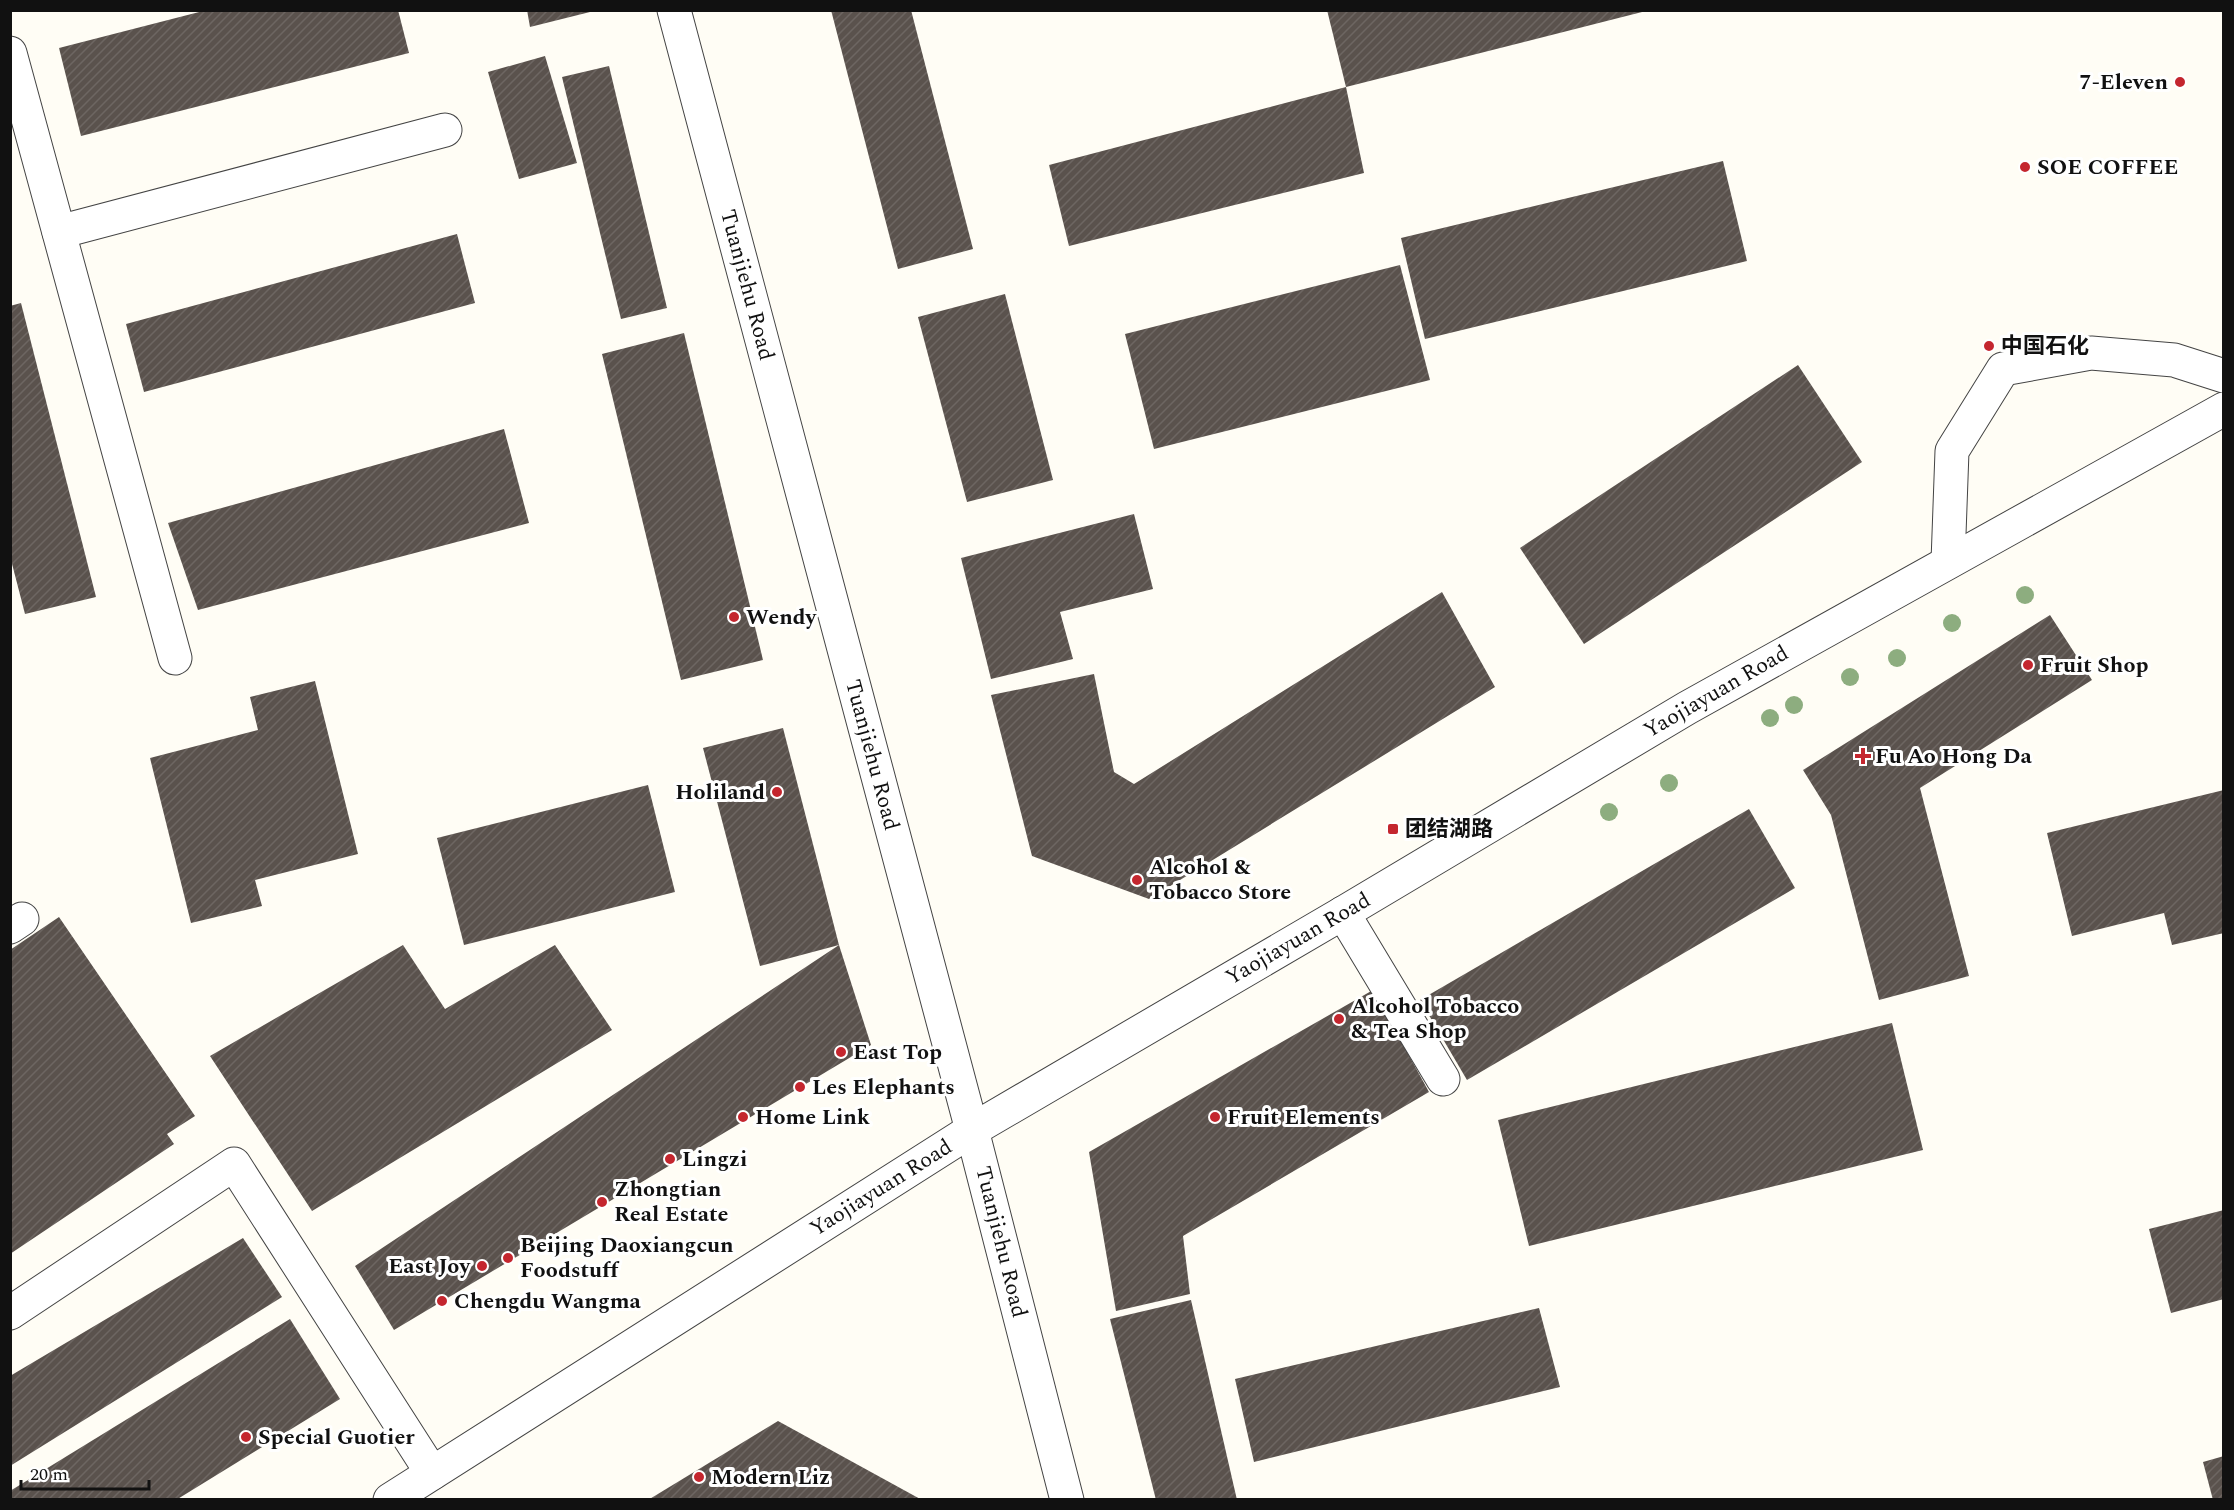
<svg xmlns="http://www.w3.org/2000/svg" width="2234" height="1510" font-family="Spectral,'Noto Sans SC',serif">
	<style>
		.building { fill: url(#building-hatch) }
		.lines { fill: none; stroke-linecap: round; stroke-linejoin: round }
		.minor-casing { stroke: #444; stroke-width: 35 }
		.minor { stroke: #fff; stroke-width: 33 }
		.tree { fill: #8dad7f }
		.poi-dot { fill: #c4262e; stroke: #fff; stroke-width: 2 }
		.labels { text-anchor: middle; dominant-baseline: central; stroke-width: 6; stroke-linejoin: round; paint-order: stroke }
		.poi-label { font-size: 22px; font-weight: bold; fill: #111; stroke: #fff; text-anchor: start }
		.street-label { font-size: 22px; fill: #111; stroke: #fff }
	</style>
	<defs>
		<pattern id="building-hatch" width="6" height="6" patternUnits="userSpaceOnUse" patternTransform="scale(1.5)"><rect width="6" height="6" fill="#5a524d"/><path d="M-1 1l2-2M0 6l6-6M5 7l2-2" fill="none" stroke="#6d6662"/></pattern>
	</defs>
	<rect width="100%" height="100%" fill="#fffdf5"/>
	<!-- building -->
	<g class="building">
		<polygon points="207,10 398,10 409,53 81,136 59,48"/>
		<polygon points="527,10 594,10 594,11 530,27"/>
		<polygon points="831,10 911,10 973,249 898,269"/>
		<polygon points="1327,10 1646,10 1646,11 1346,87"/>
		<polygon points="545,56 577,163 519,179 488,72"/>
		<polygon points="609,66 667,308 621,319 562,77"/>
		<polygon points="1346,87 1364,173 1069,246 1049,165"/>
		<polygon points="1723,161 1747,261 1425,339 1401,238"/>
		<polygon points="457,234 475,303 144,392 126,324"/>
		<polygon points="1400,265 1430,380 1154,449 1125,334"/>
		<polygon points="1005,294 1053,480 967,502 918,317"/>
		<polygon points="21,303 96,597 25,614 10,556 10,306"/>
		<polygon points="684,333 763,660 681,680 602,354"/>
		<polygon points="1798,365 1862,462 1584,644 1520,548"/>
		<polygon points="504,429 529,523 198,610 168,523"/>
		<polygon points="1134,514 1153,589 1060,612 1073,659 991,679 961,558"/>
		<polygon points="1442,592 1495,687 1149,899 1032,856 991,695 1094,674 1114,772 1134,784"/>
		<polygon points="2050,615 2092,680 1920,788 1969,976 1879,1000 1831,815 1803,770"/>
		<polygon points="315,681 358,854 255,880 262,906 191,923 150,758 258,730 250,697"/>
		<polygon points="783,728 839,945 871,1045 394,1330 355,1266 839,945 760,966 703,748"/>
		<polygon points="648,785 675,892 464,945 437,838"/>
		<polygon points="2224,790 2224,933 2172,945 2164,913 2072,936 2047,833"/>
		<polygon points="1749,809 1795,888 1467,1080 1420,1000"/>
		<polygon points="59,917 195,1116 167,1134 174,1144 10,1254 10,950"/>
		<polygon points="403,945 445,1009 555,945 612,1030 312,1211 210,1056"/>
		<polygon points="1373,990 1429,1092 1183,1236 1190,1294 1116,1311 1089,1152"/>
		<polygon points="1892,1023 1923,1150 1529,1246 1498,1120"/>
		<polygon points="2224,1210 2224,1299 2171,1313 2149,1229"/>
		<polygon points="243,1238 282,1297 10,1466 10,1376"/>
		<polygon points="1191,1300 1237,1500 1156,1500 1110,1319"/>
		<polygon points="1539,1308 1560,1387 1254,1462 1235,1379"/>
		<polygon points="290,1319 340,1399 176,1500 10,1500 10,1491"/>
		<polygon points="778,1421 922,1500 648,1500"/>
		<polygon points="2224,1456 2224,1500 2213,1500 2203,1462"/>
	</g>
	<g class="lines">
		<!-- minor casing -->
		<g class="minor-casing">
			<g id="minor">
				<polyline points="674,10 972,1130 1067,1500"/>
				<polyline points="10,53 175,658"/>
				<polyline points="59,232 445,130"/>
				<polyline points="1948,562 1952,451 2003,369 2091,353 2174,360 2224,376"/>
				<polyline points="1343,913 1443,1079"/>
				<polyline points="10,927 22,919"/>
				<polyline points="10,1313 234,1164 432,1473"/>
				<polyline points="390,1500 972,1130 1343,913 1687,708 2224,409"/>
			</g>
		</g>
		<!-- minor -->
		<use href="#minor" class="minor"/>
	</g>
	<!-- trees -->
	<g class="tree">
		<circle cx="2025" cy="595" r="9"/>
		<circle cx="1952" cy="623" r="9"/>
		<circle cx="1897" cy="658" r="9"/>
		<circle cx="1850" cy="677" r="9"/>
		<circle cx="1794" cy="705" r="9"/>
		<circle cx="1770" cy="718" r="9"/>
		<circle cx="1669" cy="783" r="9"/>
		<circle cx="1609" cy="812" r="9"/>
	</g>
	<!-- markers -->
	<g class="poi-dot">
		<circle cx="2180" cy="82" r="6"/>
		<circle cx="2025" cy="167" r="6"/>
		<circle cx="1989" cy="346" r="6"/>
		<circle cx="734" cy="617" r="6"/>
		<circle cx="2028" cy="665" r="6"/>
		<path d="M1860 747h6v6h6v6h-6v6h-6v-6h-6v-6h6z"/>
		<circle cx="777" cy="792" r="6"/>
		<rect x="1387" y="823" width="12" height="12" rx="3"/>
		<circle cx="1137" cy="880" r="6"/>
		<circle cx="1339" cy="1019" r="6"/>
		<circle cx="841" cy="1052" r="6"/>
		<circle cx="800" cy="1087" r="6"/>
		<circle cx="743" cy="1117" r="6"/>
		<circle cx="1215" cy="1117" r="6"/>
		<circle cx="670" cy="1159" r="6"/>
		<circle cx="602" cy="1202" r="6"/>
		<circle cx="508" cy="1258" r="6"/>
		<circle cx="482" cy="1266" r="6"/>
		<circle cx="442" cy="1301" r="6"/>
		<circle cx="246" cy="1437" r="6"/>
		<circle cx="699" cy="1477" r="6"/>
	</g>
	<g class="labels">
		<!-- poi labels -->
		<g class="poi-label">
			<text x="2168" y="82" text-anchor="end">7-Eleven</text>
			<text x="2037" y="167">SOE COFFEE</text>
			<text x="2001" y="346">中国石化</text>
			<text x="746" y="617">Wendy</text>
			<text x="2040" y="665">Fruit Shop</text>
			<text x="1875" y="756">Fu Ao Hong Da</text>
			<text x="765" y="792" text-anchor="end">Holiland</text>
			<text x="1405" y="829">团结湖路</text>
			<text x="1149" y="867">Alcohol &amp;<tspan x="1149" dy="25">Tobacco Store</tspan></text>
			<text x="1351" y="1006">Alcohol Tobacco<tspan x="1351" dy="25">&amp; Tea Shop</tspan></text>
			<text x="853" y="1052">East Top</text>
			<text x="812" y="1087">Les Elephants</text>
			<text x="755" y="1117">Home Link</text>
			<text x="1227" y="1117">Fruit Elements</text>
			<text x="682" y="1159">Lingzi</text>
			<text x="614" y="1189">Zhongtian<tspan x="614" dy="25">Real Estate</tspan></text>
			<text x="520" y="1245">Beijing Daoxiangcun<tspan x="520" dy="25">Foodstuff</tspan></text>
			<text x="470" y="1266" text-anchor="end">East Joy</text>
			<text x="454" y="1301">Chengdu Wangma</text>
			<text x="258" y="1437">Special Guotier</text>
			<text x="711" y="1477">Modern Liz</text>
		</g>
		<!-- street labels -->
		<g class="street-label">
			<text transform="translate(747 285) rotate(75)">Tuanjiehu Road</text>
			<text transform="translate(1716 692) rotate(-30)">Yaojiayuan Road</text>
			<text transform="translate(872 755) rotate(75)">Tuanjiehu Road</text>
			<text transform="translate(1298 939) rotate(-30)">Yaojiayuan Road</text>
			<text transform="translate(881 1188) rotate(-32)">Yaojiayuan Road</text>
			<text transform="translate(1001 1242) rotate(76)">Tuanjiehu Road</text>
		</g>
	</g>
	<!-- border -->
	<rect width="2234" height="1510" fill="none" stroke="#111111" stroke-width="24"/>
	<!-- scale -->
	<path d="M21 1480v9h128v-9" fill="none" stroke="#111111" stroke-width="3"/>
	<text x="30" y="1480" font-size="18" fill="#111111" stroke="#ffffff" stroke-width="4.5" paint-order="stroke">20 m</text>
</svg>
